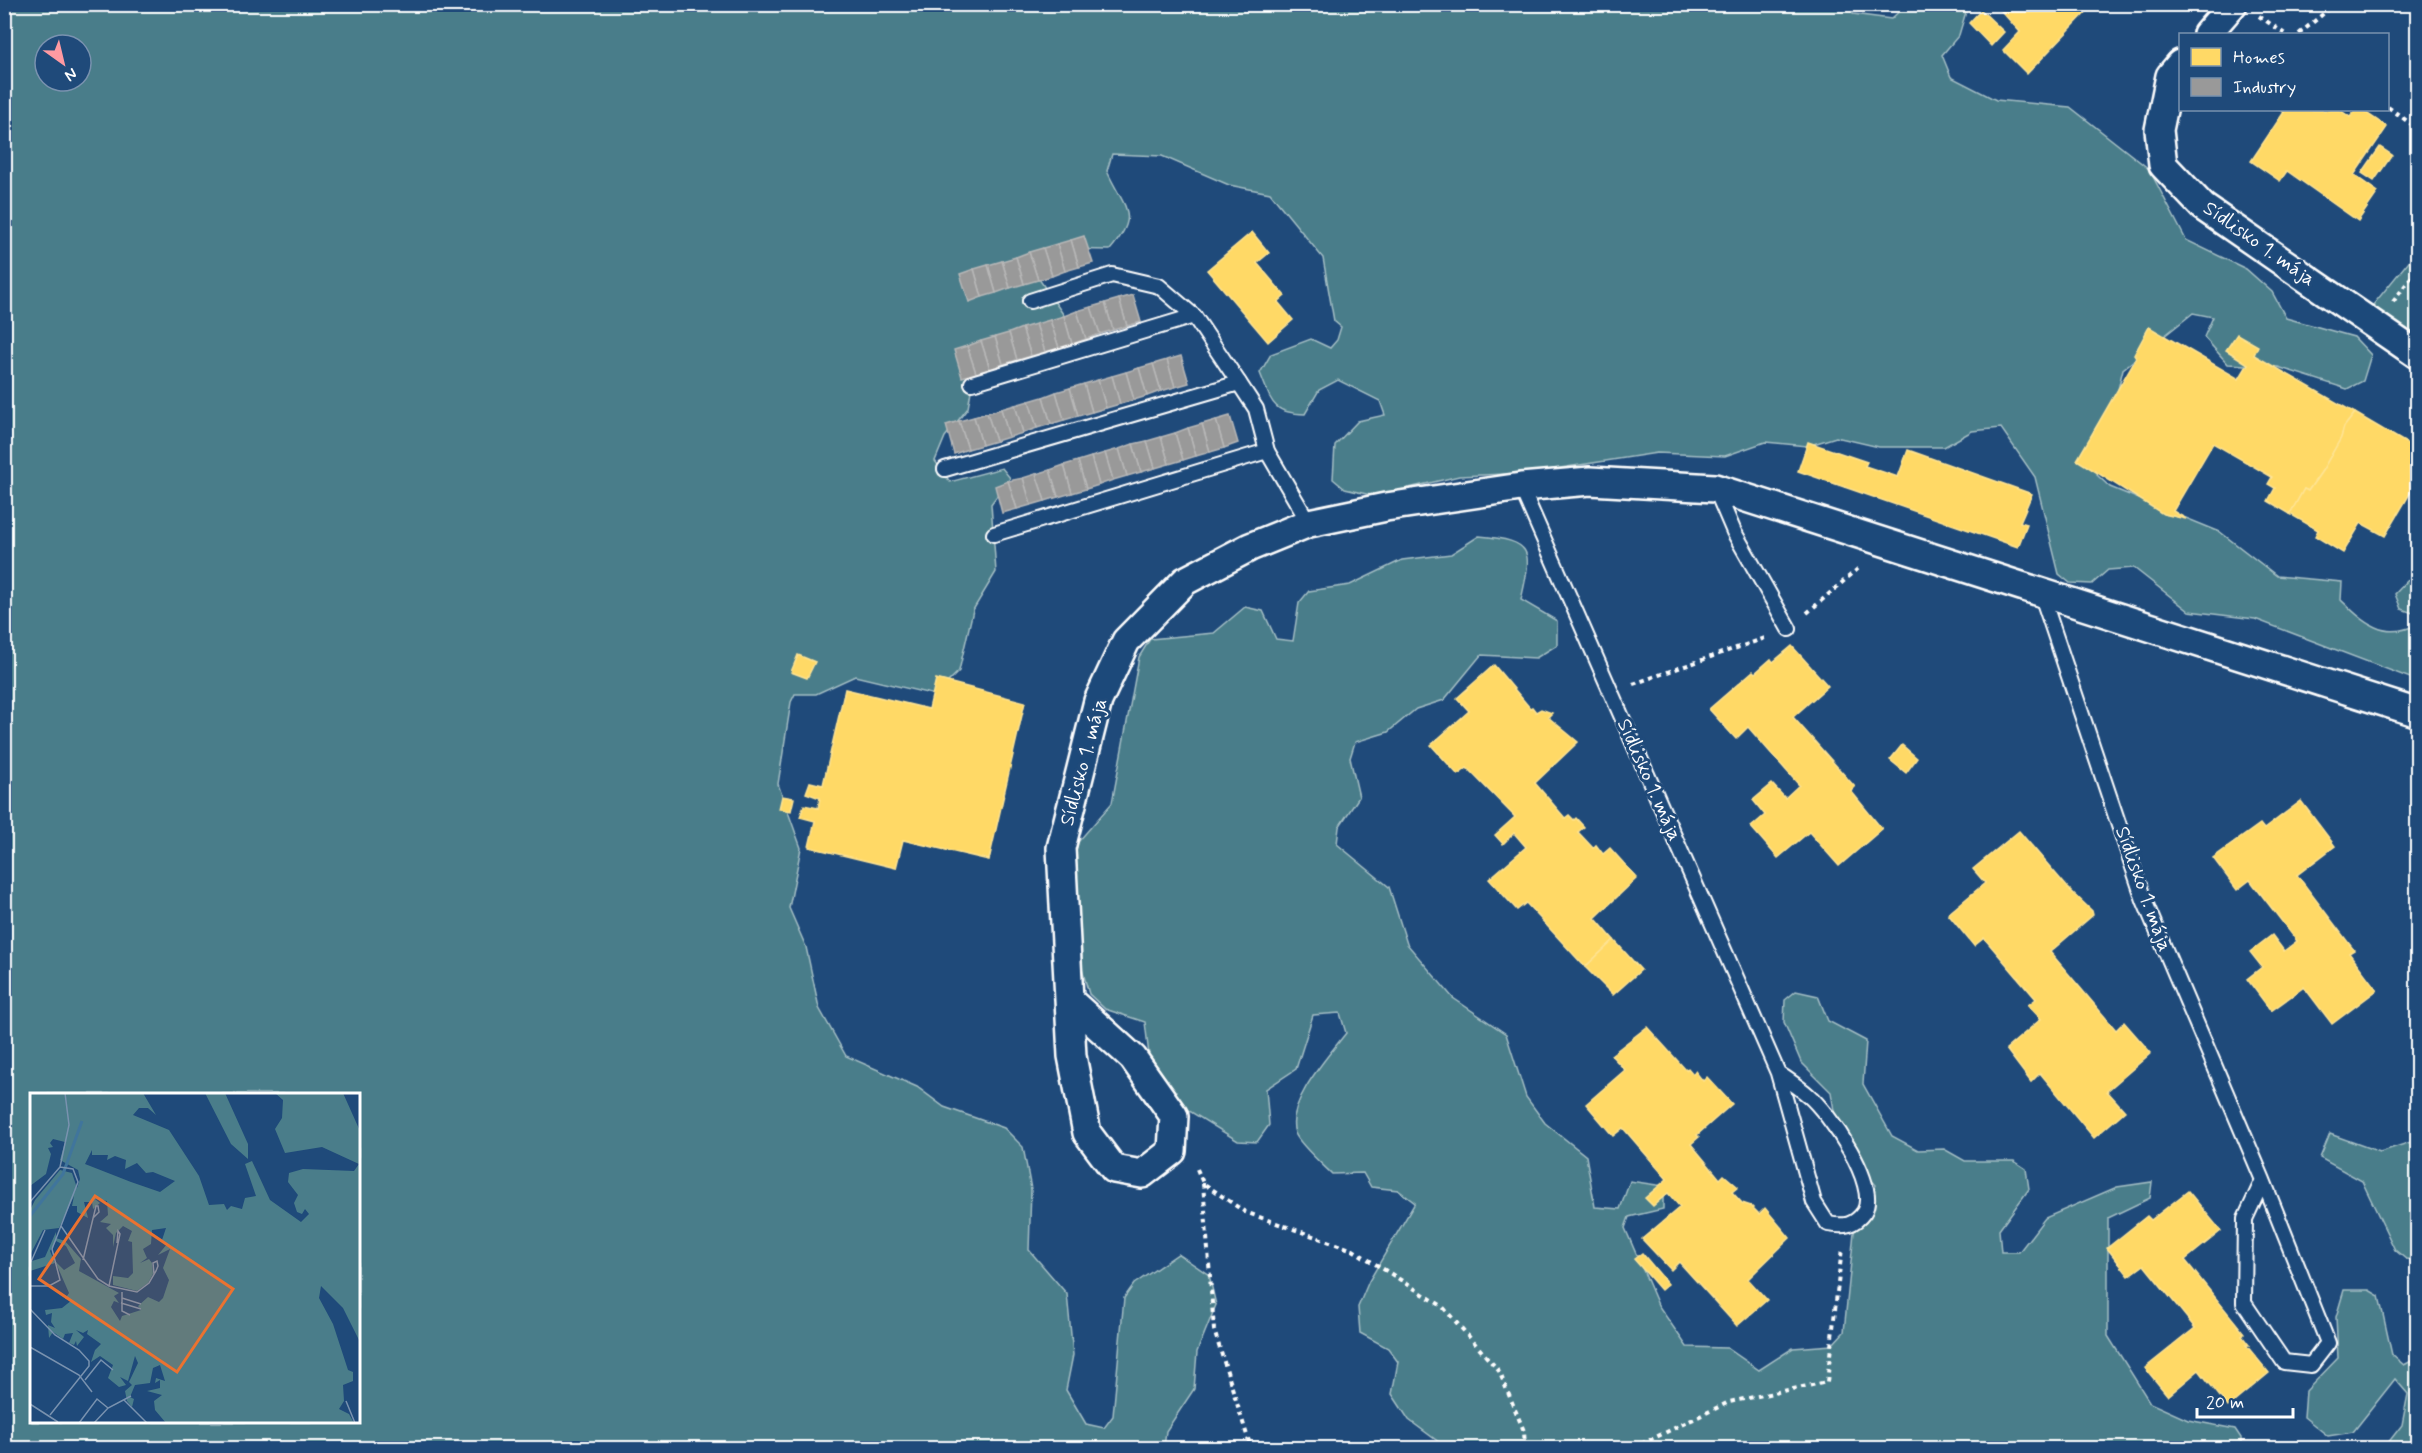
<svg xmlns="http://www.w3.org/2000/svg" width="2422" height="1453" font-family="Mynerve,sans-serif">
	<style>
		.green { fill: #4a7d8a; stroke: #a4bec4; stroke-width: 1.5; fill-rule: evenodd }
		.homes { fill: #ffd966; stroke: #ffe494; stroke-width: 1.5 }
		.industry { fill: #999; stroke: #b8b8b8; stroke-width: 1.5 }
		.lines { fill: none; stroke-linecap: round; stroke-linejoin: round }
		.service-casing { stroke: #fff; stroke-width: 18 }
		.minor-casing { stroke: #fff; stroke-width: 32 }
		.path { stroke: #fff; stroke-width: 4; stroke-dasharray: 4.5 4.5; stroke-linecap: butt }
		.service { stroke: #1f4a7a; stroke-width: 14 }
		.minor { stroke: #1f4a7a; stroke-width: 27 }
		.labels { text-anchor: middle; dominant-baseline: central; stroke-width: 6; stroke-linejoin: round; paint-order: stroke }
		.street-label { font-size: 20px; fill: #fff; stroke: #1f4a7a }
		.inset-river { fill: none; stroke: #40759c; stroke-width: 3 }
		.inset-road { fill: none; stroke: #7992af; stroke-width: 1.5 }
		.view { fill: #eb7230; fill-opacity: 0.15; stroke: #eb7230; stroke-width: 3 }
		.inset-edge { fill: none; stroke: #fff; stroke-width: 3 }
	</style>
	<rect width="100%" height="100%" fill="#1f4a7a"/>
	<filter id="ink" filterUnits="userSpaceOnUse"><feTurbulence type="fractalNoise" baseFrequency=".0167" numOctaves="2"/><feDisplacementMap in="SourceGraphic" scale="12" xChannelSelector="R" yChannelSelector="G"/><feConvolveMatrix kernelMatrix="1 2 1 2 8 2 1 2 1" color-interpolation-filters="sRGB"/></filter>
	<g filter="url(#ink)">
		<!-- green -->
		<g class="green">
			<path d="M1852 4 1853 14 1891 19 1906 5H1968L1959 35 1942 55 1951 77 1996 100 2070 107 2149 169 2186 240 2246 269 2272 292 2286 318 2354 337 2371 355 2363 381 2347 389 2278 367 2228 364 2204 337 2213 317 2193 313 2123 369 2097 475 2110 487 2220 532 2277 576 2342 582 2341 600C2364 622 2383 641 2416 625V614L2401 609 2395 594 2409 579 2417 581 2418 681 2255 619 2189 611 2134 568 2108 570 2092 584 2070 583 2059 574 2035 477 2001 428 1972 431 1944 447H1879L1836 437 1807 446 1765 442 1725 456 1657 453 1528 473 1459 476 1375 496 1345 489 1333 479 1335 445 1358 421 1385 415 1380 401 1338 380 1319 390 1305 414C1271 413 1272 402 1260 373L1271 354 1311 339 1330 348 1337 340 1341 327 1334 321 1323 258 1270 193 1229 185 1162 156 1112 154 1107 171C1125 210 1141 214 1110 250L1056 249 1039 279 1065 317 978 351 968 408 945 437 935 461 950 482 1002 468 1010 478 991 504 996 572 973 610 959 671 935 695 855 676 816 694H795L791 702 778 784 801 848 789 908 806 947 819 1008 846 1056 917 1087 944 1107 1004 1128 1023 1147 1031 1189 1029 1250 1067 1294 1073 1355 1066 1390 1086 1424 1104 1428 1113 1416 1124 1298 1134 1284 1178 1254 1209 1275 1216 1305 1197 1352 1194 1389 1166 1431 1164 1448H5V5ZM45 45H81V81H45ZM32 1094H358V1422H32Z"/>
			<polygon points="2417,251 2417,364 2355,327"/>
			<path d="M1479 536C1535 541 1532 551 1521 600L1557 621V645L1536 658 1481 655 1444 700 1416 709 1388 732 1355 742 1350 758 1359 797 1339 827 1337 844 1389 887 1407 944 1453 998 1506 1034 1526 1097 1545 1123 1586 1156 1595 1207 1620 1209 1630 1181 1663 1186V1209L1629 1217 1625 1228 1658 1305 1687 1347 1727 1348 1759 1370 1793 1348 1832 1345 1844 1332 1854 1232 1876 1185 1839 1142 1831 1092 1801 1062 1784 1022 1785 1000 1796 991 1818 996 1828 1021 1866 1041 1863 1084 1892 1136 1918 1150 1944 1149 1965 1161H2014L2026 1169 2029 1189 1999 1230 2001 1252H2019L2045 1218 2117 1187 2152 1182 2150 1198 2108 1218V1336L2150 1403 2188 1420 2235 1429 2241 1438V1448H1447L1409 1420 1392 1394 1398 1362 1388 1348 1360 1333 1358 1307 1369 1281 1415 1203 1398 1190 1371 1187 1363 1173 1332 1174C1323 1165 1299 1144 1295 1133 1285 1103 1329 1055 1346 1033L1340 1013 1313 1015 1296 1069 1266 1089 1269 1125 1257 1142 1238 1141 1186 1109 1150 1063 1145 1022 1105 1009 1089 994 1066 912 1071 868 1078 842 1112 803 1139 657 1150 639 1214 633 1245 607 1263 611 1276 639 1293 641 1299 603 1309 591 1350 585 1402 560 1451 554Z"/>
			<polygon points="2330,1134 2380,1152 2417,1140 2417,1260 2406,1259 2395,1250 2362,1181 2320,1158"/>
			<polygon points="2344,1290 2369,1290 2379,1296 2392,1355 2404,1365 2417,1358 2417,1448 2384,1448 2402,1425 2408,1394 2395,1379 2353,1432 2328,1436 2304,1417 2306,1391 2338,1358 2336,1317"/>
		</g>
		<!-- homes -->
		<g class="homes">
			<polygon points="1995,4 2094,4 2027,74 2003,50 2020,32"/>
			<polygon points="1981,10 2004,32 1991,46 1969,23"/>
			<polygon points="2280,110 2340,110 2350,117 2356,110 2362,110 2387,127 2354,175 2378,192 2358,221 2287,171 2280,181 2251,161 2284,112"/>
			<polygon points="2380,147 2392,155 2374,181 2362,173"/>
			<polygon points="1252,232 1269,253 1257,263 1285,296 1278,302 1293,320 1268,342 1207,270"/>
			<polygon points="2149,327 2239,379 2248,364 2226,350 2237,334 2258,346 2254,355 2355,413 2344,427 2341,438 2322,471 2308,491 2304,489 2290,514 2268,501 2275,488 2268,484 2272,477 2213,443 2173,511 2186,519 2163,514 2077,460 2136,358 2134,355"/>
			<polygon points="2355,413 2418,450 2418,480 2385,536 2361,523 2343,553 2315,536 2318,530 2290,514 2304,489 2308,491 2322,471 2341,438 2344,427"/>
			<polygon points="1808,442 1867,462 1865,466 1898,477 1908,450 2032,494 2020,522 2027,524 2018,547 1798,471"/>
			<polygon points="1792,646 1828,686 1793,717 1855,787 1851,791 1882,829 1839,866 1809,832 1778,858 1751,827 1765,815 1753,800 1772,784 1785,798 1799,785 1748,727 1736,739 1709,709 1753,671 1755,673 1771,659 1773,662"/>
			<polygon points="798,655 815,662 807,678 791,672"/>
			<polygon points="1494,665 1530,708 1532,707 1536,712 1541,709 1552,713 1548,717 1578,742 1535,783 1565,818 1569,815 1574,820 1576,818 1584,827 1578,832 1593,848 1596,845 1603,854 1610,848 1637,878 1595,918 1614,940 1585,967 1526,903 1517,910 1489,879 1526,847 1514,833 1503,844 1495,835 1515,817 1467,768 1458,775 1431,745 1469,711 1457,698"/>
			<polygon points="936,679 1025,702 989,860 903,840 896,868 809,847 815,821 800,817 804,805 818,808 820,798 806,793 810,782 823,785 845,689 929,709"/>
			<polygon points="1902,745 1917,758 1906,773 1890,760"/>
			<polygon points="782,796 794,798 791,811 779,809"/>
			<polygon points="2301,801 2335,846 2297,875 2354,950 2349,953 2377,990 2332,1024 2304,987 2271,1011 2247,979 2262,967 2250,952 2272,935 2284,951 2297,941 2250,880 2237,890 2213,858 2260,824 2264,829"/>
			<polygon points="2019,831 2068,888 2092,911 2093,915 2050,952 2116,1030 2124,1022 2151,1053 2107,1091 2125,1111 2094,1138 2040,1073 2031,1082 2006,1049 2041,1019 2028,1005 2036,999 1984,938 1974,946 1948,914 1985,883 1973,869"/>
			<polygon points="1614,940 1641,970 1613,995 1585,967"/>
			<polygon points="1647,1027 1686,1070 1688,1068 1693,1074 1695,1071 1703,1081 1707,1077 1732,1104 1697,1135 1699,1137 1691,1144 1720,1179 1724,1175 1738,1187 1732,1192 1742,1203 1751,1206 1759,1214 1765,1208 1790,1238 1748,1279 1767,1300 1737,1326 1679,1262 1671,1270 1642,1239 1680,1207 1668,1193 1653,1206 1645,1198 1667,1179 1623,1128 1613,1136 1586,1104 1625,1070 1611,1055"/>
			<polygon points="2188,1191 2221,1231 2185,1260 2244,1333 2242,1336 2249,1345 2246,1345 2269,1373 2228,1407 2199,1370 2168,1396 2145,1368 2195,1328 2144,1265 2129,1276 2107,1248 2147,1216 2151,1220"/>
			<polygon points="1642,1253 1668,1284 1661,1290 1634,1259"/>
		</g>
		<!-- industry -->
		<g class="industry">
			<polygon points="1084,236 1093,263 1079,267 1071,240"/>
			<polygon points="1071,240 1079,267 1065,271 1057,244"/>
			<polygon points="1057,244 1065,271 1052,276 1043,248"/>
			<polygon points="1043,248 1052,276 1038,280 1029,252"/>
			<polygon points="1029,252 1038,280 1024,284 1016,257"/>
			<polygon points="1016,257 1024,284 1010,288 1002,261"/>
			<polygon points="1002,261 1010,288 996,293 988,265"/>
			<polygon points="988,265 996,293 982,297 974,269"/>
			<polygon points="974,269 982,297 969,302 960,274"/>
			<polygon points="1133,295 1141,322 1127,326 1119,299"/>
			<polygon points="1119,299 1127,326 1113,330 1105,303"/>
			<polygon points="1105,303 1113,330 1100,334 1091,307"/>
			<polygon points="1091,307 1100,334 1086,339 1077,311"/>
			<polygon points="1077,311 1086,339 1072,344 1064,316"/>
			<polygon points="1064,316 1072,344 1059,348 1050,320"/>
			<polygon points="1050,320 1059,348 1045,352 1036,324"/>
			<polygon points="1036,324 1045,352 1031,356 1022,328"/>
			<polygon points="1022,328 1031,356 1017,360 1009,333"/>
			<polygon points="1009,333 1017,360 1003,364 995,337"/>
			<polygon points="995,337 1003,364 990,369 981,341"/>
			<polygon points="981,341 990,369 976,373 967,346"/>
			<polygon points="967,346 976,373 962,377 954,350"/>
			<polygon points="1181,356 1189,383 1175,387 1167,360"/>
			<polygon points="1167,360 1175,387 1161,391 1153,364"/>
			<polygon points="1153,364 1161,391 1147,396 1139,368"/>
			<polygon points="1139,368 1147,396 1134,400 1126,372"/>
			<polygon points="1126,372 1134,400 1120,404 1112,376"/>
			<polygon points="1112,376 1120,404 1106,408 1098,380"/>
			<polygon points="1098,380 1106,408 1092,412 1084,384"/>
			<polygon points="1084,384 1092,412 1078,416 1070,388"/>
			<polygon points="1070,388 1078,416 1064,420 1056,392"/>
			<polygon points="1056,392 1064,420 1051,424 1043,397"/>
			<polygon points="1043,397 1051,424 1037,428 1029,401"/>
			<polygon points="1029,401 1037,428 1023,433 1015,405"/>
			<polygon points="1015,405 1023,433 1009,437 1001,409"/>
			<polygon points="1001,409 1009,437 996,441 987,413"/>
			<polygon points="987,413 996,441 982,445 974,417"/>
			<polygon points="1230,416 1238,443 1224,448 1216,420"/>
			<polygon points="974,417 982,445 968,449 959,421"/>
			<polygon points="1216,420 1224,448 1210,452 1202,424"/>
			<polygon points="959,421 968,449 954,454 946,425"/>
			<polygon points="1202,424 1210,452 1196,456 1188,428"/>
			<polygon points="1188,428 1196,456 1183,460 1175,433"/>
			<polygon points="1175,433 1183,460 1169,464 1161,437"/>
			<polygon points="1161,437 1169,464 1155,468 1147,441"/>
			<polygon points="1147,441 1155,468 1141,472 1133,444"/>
			<polygon points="1133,444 1141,472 1127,476 1119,449"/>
			<polygon points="1119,449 1127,476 1113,480 1105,453"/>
			<polygon points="1105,453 1113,480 1099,485 1091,457"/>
			<polygon points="1091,457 1099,485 1086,489 1078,461"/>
			<polygon points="1078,461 1086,489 1072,493 1064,465"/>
			<polygon points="1064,465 1072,493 1058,497 1050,470"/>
			<polygon points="1050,470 1058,497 1045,501 1036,474"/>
			<polygon points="1036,474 1045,501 1031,505 1023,478"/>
			<polygon points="1023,478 1031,505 1017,509 1008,481"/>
			<polygon points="1008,481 1017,509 1002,513 995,486"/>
		</g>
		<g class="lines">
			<!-- service casing -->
			<g class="service-casing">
				<g id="service">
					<polyline points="1030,301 1112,275 1159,286 1194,316 1239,383 1256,409 1267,451 1309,523"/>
					<polyline points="972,383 1194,316"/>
					<polyline points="945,469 1239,383"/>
					<path d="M1521 487 1778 1073 1814 1202 1828 1224C1844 1227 1854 1226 1864 1212 1880 1185 1829 1113 1808 1095 1799 1087 1788 1080 1778 1073"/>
					<polyline points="1716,490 1734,532 1789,629"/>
					<polyline points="994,534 1267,451"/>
					<polyline points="2041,593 2144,900 2263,1180 2328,1343 2311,1365 2284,1362 2244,1303 2245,1219 2263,1180"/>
				</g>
			</g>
			<!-- minor casing -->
			<g class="minor-casing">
				<g id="minor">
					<polyline points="2207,34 2233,4"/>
					<polyline points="2180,64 2170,76 2159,130 2163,165 2203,207 2418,355"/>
					<polyline points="1069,1000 1133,1058 1174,1116 1172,1151 1142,1174 1114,1169 1087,1133 1072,1056 1061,848 1098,701 1126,641 1185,581 1250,547 1309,523 1386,507 1521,487 1590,481 1715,488 2418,713"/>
				</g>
			</g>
			<!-- path -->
			<g class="path">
				<polyline points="2259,16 2285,34"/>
				<polyline points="2299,34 2335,4"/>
				<polyline points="2388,107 2418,129"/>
				<polyline points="2393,302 2418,268"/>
				<polyline points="1807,613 1860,567"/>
				<polyline points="1633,684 1768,637"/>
				<polyline points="1197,1169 1203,1183 1245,1212 1353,1250 1442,1306 1499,1371 1524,1431 1525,1448"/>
				<polyline points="1203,1183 1214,1330 1251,1448"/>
				<polyline points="1633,1448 1729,1402 1827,1382 1842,1248"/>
			</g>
			<!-- service -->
			<use href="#service" class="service"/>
			<!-- minor -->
			<use href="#minor" class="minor"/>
		</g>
	</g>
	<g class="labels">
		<!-- street labels -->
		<g class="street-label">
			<text transform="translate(2259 244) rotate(35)">Sídlisko 1. mája</text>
			<text transform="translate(1084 762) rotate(-75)">Sídlisko 1. mája</text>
			<text transform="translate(1649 780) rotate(66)">Sídlisko 1. mája</text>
			<text transform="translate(2143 889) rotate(70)">Sídlisko 1. mája</text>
		</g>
	</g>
	<!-- overview -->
	<g transform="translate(30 1093)">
		<rect width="330" height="330" fill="#1f4a7a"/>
		<path d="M0 0H113L126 22 118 15H109L103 22 139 37 169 83 179 112 194 111 197 117 201 113 212 116 215 105 226 103 215 71 222 68 240 107 271 129 279 121 275 116 272 121 267 119 264 110 268 102 258 89 259 80 273 76 324 78 329 71 292 54 255 60 245 36 252 25 253 7 245 0H313L330 38V249L313 215 291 193 289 205 303 231 318 277 323 279V288L313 292 314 308 309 316 319 321 324 330H136L125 317 124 308 132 302 117 298 130 295V287L125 290 126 285 135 288 130 272 123 275 120 290 105 292 100 304 104 306 102 314 97 308 95 298 102 292 99 289 108 270 105 263 98 288 90 284 96 292 89 294 78 285 83 272 70 263 61 269 65 257 71 251 57 241 58 237 53 240 46 237 54 244 47 253 46 248 44 252 39 250 43 240 35 241 33 246 23 239 19 245 18 232 25 235 21 229 22 220 16 222 15 217 32 215 42 207 35 206 39 200 25 168 34 177 45 170 36 153 26 148 20 158 25 170 0 178V173L2 168 15 164 26 139V145L35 148 51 166 49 178 89 200 84 203 89 210 84 208 81 214 90 228 92 223 111 217 108 213 118 204 129 209 133 205 139 187 133 175 140 156 128 162 137 151 132 147 136 135 122 137 121 151 113 156 117 165 110 170 119 166 122 170 123 181 118 190 107 198 83 192V183L98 185 103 180 102 149 98 148 102 138 93 133 86 140 83 154V142L76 135 81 131 70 129 78 122 77 108 65 106 70 110 63 116 62 109H54L58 125 47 119V113H42L44 103 29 135 13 137 0 162V117L5 107 30 77 42 80 47 95 50 86 48 77 30 67 35 49 23 46 20 50 23 54 18 55 21 61 16 81 0 93ZM62 57V62H78L77 67 85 63 96 67 95 76 107 70 116 80 123 79 145 88 130 99 101 89 55 71ZM175 0H195L218 51V66L201 51Z" fill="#4a7d8a" fill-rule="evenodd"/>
		<path class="inset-river" d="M0 123 33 81 52 28"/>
		<path class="inset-road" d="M30 74 39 32 35 0M0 109 30 74M31 133 68 186 79 193 107 199 119 190 126 178 128 173 127 168 123 170 124 181M53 167 66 113H68L69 119 63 125M0 171 15 137M0 193H19L30 187 22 156 48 89 43 76 30 74M79 193 90 141 88 138 87 150M92 199V218L100 222M92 205 111 211M91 210 111 216M0 216 25 242 49 257 59 268V273L20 322M0 254 49 282 62 299M55 287 71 267 83 277M94 307 117 330M316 308 325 330M0 311 28 329M49 330 67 306 78 315M64 330 78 315 101 303"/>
		<path class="view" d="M65 103 203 196 147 279 9 186Z"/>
		<rect width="330" height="330" class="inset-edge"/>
	</g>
	<!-- margin -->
	<rect width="2422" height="1453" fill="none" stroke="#1f4a7a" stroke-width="24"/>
	<rect x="12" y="12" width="2398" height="1429" fill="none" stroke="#fff" stroke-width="2" filter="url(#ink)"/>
	<!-- legend -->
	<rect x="2179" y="33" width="210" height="78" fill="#1f4a7a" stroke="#7992af" stroke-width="1.5"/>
	<rect x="2191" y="48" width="30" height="18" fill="#ffd966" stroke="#7992af" stroke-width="1.5"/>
	<text x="2233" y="63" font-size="18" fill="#ffffff">Homes</text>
	<rect x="2191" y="78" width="30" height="18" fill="#999999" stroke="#7992af" stroke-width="1.5"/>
	<text x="2233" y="93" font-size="18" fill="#ffffff">Industry</text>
	<!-- north arrow -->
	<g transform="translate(63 63) rotate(146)"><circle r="28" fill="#1f4a7a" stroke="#7992af" stroke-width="1.5"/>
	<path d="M0-4.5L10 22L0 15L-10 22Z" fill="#ff9aa2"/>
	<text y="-9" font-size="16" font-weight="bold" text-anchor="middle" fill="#ffffff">N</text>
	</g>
	<!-- scale -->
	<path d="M2197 1408v9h96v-9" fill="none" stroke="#ffffff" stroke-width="3"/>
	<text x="2206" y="1408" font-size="18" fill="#ffffff" stroke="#1f4a7a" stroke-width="4.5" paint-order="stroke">20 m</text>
</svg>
